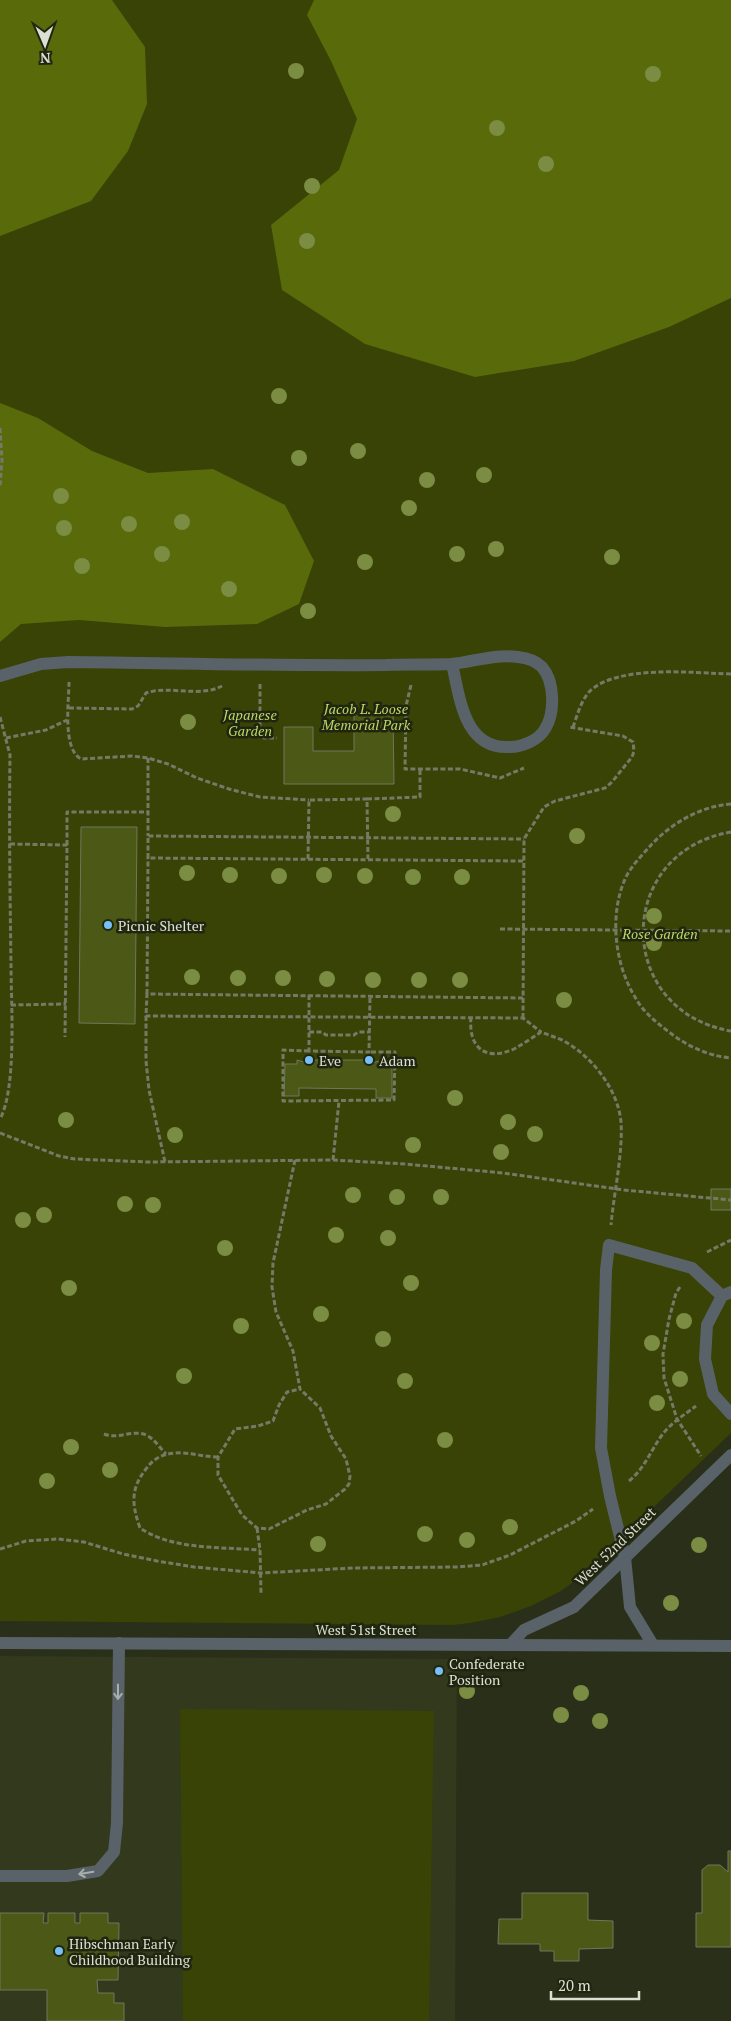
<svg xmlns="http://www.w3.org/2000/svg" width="731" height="2021" font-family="'PT Serif',serif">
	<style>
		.built { fill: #32391c }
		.green { fill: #384305 }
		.forest { fill: #596a0a }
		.building { fill: #4b5816; stroke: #70775f }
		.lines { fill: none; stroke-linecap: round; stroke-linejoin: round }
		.path { stroke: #757a67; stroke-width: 3; stroke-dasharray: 5 2.5; stroke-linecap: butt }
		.minor { stroke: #596269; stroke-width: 12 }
		.tree { fill: #7b8c43 }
		.oneway { stroke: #a8aea8 }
		.poi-dot { fill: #75c0f6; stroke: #202510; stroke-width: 2 }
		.labels { text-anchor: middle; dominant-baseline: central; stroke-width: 5; stroke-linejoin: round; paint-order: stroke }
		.park-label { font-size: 14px; font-style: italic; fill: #bed866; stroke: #202510 }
		.poi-label { font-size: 14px; fill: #dce0d2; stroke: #202510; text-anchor: start }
		.street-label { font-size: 14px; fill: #dce0d2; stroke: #202510 }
	</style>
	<rect width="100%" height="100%" fill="#2a2f19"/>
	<!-- built -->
	<polygon class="built" points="0,1656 457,1659 455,2021 0,2021"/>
	<!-- green -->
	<g class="green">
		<polygon points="0,0 731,0 731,1433 582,1576 561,1591 531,1606 500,1617 470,1623 453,1625 0,1621"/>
		<polygon points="180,1709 434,1711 429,2021 183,2021"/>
	</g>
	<!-- forest -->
	<g class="forest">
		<polygon points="0,0 112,0 145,47 147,104 128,151 91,201 0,236"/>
		<polygon points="314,0 731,0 731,298 669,327 574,361 475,377 365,344 282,290 271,225 339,170 357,119 331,61 307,15"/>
		<polygon points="0,403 38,418 92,451 148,473 213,469 285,505 314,561 299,604 257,624 165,627 79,620 21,624 0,642"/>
	</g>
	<!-- building -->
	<g class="building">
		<polygon points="354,713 393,713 394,784 284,784 284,727 313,727 313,751 354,751"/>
		<polygon points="81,827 137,827 135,1024 79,1023"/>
		<polygon points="297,1060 311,1064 315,1060 364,1060 368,1064 379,1061 379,1064 392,1064 392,1098 376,1098 376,1089 299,1088 299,1096 284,1096 285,1064 297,1064"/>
		<rect x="711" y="1189" width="20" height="21"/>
		<polygon points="728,1851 731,1851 731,1947 696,1947 696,1913 702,1913 702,1870 708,1865 720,1865 728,1872"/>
		<polygon points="522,1893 588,1893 588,1920 613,1921 613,1948 579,1949 579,1961 554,1961 554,1951 540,1951 540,1944 498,1944 499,1919 522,1919"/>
		<polygon points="0,1913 44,1913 43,1923 48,1923 48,1913 75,1913 75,1923 80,1923 80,1913 108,1913 108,1923 119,1923 118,1980 97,1980 98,1993 114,1993 114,2003 124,2003 124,2021 47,2021 47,1990 0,1990"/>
	</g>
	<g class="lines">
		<!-- path -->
		<g class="path">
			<polyline points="0,428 2,460 0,487"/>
			<path d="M69 682C69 701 62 749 81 759L132 756 148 758 168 764 197 778 229 789 260 797 309 800"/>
			<polyline points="260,684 260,731 264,738 277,738"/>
			<polyline points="411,685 406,706 405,769 460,769 500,778 524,768"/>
			<path d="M69 708 132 709 138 706 146 693C170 685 199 698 222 686"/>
			<path d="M0 717 10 755C9 825 10 895 11 965 11 1002 17 1088 0 1119"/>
			<path d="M573 727C577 716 581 701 589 692 617 664 693 673 731 674"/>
			<polyline points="6,738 46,730 67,720"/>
			<polyline points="148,758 148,836"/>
			<polyline points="367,799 420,797 420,769"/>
			<path d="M731 804C701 806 672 823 652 844 643 854 632 865 626 877 609 913 614 963 635 997 643 1012 656 1022 669 1032 687 1046 708 1056 731 1058"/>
			<path d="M731 832C614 852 614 1011 731 1031"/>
			<polyline points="10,844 67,845 65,1037"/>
			<polyline points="67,845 67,812 149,812"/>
			<polyline points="308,859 309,800 367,799 368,859"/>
			<polyline points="523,861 148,858 148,836 524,839"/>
			<polyline points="500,929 731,931"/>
			<polyline points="147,994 148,858"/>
			<polyline points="309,995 309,1051 369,1052 370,996"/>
			<polyline points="523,998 147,994 146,1016 523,1018 541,1032"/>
			<polyline points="11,1005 66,1004"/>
			<polyline points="146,1016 146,1061 149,1090 165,1162"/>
			<path d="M471 1017C468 1047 485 1062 514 1049 523 1044 532 1038 541 1032 548 1035 555 1037 562 1040 591 1055 618 1089 621 1122 623 1154 614 1192 611 1225"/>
			<polyline points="523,1018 524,839 544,807 555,801 605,788 612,782 632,757 634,751 633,742 623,736 569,727"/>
			<polyline points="309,1032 322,1032 326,1035 354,1035 358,1032 370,1032"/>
			<polyline points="309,1051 283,1050 283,1101 394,1100 395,1052 369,1052"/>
			<polyline points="0,1133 59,1156 75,1159 148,1162 333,1160 405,1164 503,1173 624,1190 731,1200"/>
			<polyline points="295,1160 273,1263 272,1287 276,1312 293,1351 300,1389 320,1408 331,1436 346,1459 350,1476 349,1484 345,1489 326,1504 307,1510 269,1529 257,1528 242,1515 218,1475 218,1457 235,1429 258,1426 273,1421 279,1405 287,1392 300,1389"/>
			<polyline points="333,1160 339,1101"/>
			<polyline points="707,1252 731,1240"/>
			<polyline points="680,1287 676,1293 669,1319 663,1354 664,1378 677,1419 701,1456"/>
			<path d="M104 1434C118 1440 135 1428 148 1436 155 1440 160 1448 166 1454"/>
			<path d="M218 1457C204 1457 189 1452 175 1453 162 1454 153 1459 146 1469 130 1489 132 1505 140 1528 172 1550 222 1547 260 1550"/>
			<path d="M629 1481C645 1468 651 1450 662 1435 671 1423 684 1415 696 1406"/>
			<polyline points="257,1528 260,1550 261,1593"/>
			<polyline points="0,1549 26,1541 58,1539 84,1542 123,1554 157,1561 194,1567 261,1573 353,1568 457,1567 482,1565 510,1555 576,1521 593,1509"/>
		</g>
		<!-- minor -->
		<g class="minor">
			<path d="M0 676 41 664 68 662C174 663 280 666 386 665 408 664 429 665 451 664 475 662 491 654 518 657 527 658 536 661 542 667 555 682 555 713 545 729 539 740 522 747 510 747 464 750 460 698 452 664"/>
			<polyline points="731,1292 722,1296 707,1325 705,1359 713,1394 731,1414"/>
			<polyline points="0,1643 731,1646"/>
			<polyline points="511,1644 524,1630 574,1607 731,1455"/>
			<polyline points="653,1645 630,1607 625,1557 610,1496 601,1448 606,1270 609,1245 692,1268 722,1296"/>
			<polyline points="0,1876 67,1876 98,1871 114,1852 117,1823 119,1643"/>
		</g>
	</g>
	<!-- trees -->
	<g class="tree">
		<circle cx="296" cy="71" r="8"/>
		<circle cx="653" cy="74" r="8"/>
		<circle cx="497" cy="128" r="8"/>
		<circle cx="546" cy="164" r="8"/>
		<circle cx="312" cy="186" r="8"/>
		<circle cx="307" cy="241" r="8"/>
		<circle cx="279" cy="396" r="8"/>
		<circle cx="358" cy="451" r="8"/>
		<circle cx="299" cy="458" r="8"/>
		<circle cx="484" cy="475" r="8"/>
		<circle cx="427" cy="480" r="8"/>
		<circle cx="61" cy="496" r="8"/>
		<circle cx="409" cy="508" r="8"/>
		<circle cx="182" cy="522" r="8"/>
		<circle cx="129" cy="524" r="8"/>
		<circle cx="64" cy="528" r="8"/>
		<circle cx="496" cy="549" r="8"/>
		<circle cx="162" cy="554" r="8"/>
		<circle cx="457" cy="554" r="8"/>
		<circle cx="612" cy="557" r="8"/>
		<circle cx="365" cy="562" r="8"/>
		<circle cx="82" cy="566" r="8"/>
		<circle cx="229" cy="589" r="8"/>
		<circle cx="308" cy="611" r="8"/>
		<circle cx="188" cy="722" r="8"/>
		<circle cx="393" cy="814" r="8"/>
		<circle cx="577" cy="836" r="8"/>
		<circle cx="187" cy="873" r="8"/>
		<circle cx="230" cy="875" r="8"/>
		<circle cx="324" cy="875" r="8"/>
		<circle cx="279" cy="876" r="8"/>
		<circle cx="365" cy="876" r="8"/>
		<circle cx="413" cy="877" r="8"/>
		<circle cx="462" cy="877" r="8"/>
		<circle cx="654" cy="916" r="8"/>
		<circle cx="654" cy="943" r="8"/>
		<circle cx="192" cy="977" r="8"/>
		<circle cx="238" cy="978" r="8"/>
		<circle cx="283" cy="978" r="8"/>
		<circle cx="327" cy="979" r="8"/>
		<circle cx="373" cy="980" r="8"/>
		<circle cx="419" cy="980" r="8"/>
		<circle cx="460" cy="980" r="8"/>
		<circle cx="564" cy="1000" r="8"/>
		<circle cx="455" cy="1098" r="8"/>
		<circle cx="66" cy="1120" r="8"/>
		<circle cx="508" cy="1122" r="8"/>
		<circle cx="535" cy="1134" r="8"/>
		<circle cx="175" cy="1135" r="8"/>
		<circle cx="413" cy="1145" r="8"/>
		<circle cx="501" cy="1152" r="8"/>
		<circle cx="353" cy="1195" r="8"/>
		<circle cx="397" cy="1197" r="8"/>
		<circle cx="441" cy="1197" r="8"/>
		<circle cx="125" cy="1204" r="8"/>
		<circle cx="153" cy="1205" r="8"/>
		<circle cx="44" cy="1215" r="8"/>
		<circle cx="23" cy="1220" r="8"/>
		<circle cx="336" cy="1235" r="8"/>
		<circle cx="388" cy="1238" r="8"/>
		<circle cx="225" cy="1248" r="8"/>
		<circle cx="411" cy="1283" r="8"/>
		<circle cx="69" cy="1288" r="8"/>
		<circle cx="321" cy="1314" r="8"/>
		<circle cx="684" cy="1321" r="8"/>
		<circle cx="241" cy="1326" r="8"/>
		<circle cx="383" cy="1339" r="8"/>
		<circle cx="652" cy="1343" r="8"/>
		<circle cx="184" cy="1376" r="8"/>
		<circle cx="680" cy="1379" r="8"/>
		<circle cx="405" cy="1381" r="8"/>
		<circle cx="657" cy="1403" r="8"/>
		<circle cx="445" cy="1440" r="8"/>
		<circle cx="71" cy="1447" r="8"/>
		<circle cx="110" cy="1470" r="8"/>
		<circle cx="47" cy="1481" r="8"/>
		<circle cx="510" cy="1527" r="8"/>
		<circle cx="425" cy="1534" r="8"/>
		<circle cx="467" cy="1540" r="8"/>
		<circle cx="318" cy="1544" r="8"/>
		<circle cx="699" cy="1545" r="8"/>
		<circle cx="671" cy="1603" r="8"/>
		<circle cx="467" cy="1691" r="8"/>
		<circle cx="581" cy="1693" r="8"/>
		<circle cx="561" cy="1715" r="8"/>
		<circle cx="600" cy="1721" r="8"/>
	</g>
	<!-- one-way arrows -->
	<defs><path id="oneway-shaft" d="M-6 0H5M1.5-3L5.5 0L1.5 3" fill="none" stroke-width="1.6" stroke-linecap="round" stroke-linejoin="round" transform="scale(1.25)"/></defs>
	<g class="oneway">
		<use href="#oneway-shaft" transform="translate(118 1692) rotate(90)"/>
		<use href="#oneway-shaft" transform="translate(86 1873) rotate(171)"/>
	</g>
	<!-- markers -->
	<g class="poi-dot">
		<circle cx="108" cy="925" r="5"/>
		<circle cx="309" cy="1060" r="5"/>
		<circle cx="369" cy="1060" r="5"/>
		<circle cx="439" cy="1671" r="5"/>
		<circle cx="59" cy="1951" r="5"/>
	</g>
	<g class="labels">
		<!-- park labels -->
		<g class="park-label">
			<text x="366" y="708">Jacob L. Loose<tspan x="366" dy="16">Memorial Park</tspan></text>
			<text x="250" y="714">Japanese<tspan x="250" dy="16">Garden</tspan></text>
			<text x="660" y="933">Rose Garden</text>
		</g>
		<!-- poi labels -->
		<g class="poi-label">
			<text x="118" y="925">Picnic Shelter</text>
			<text x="319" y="1060">Eve</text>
			<text x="379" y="1060">Adam</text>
			<text x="449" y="1663">Confederate<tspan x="449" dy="16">Position</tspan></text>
			<text x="69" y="1943">Hibschman Early<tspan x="69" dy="16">Childhood Building</tspan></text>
		</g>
		<!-- street labels -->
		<g class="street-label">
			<text transform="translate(615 1546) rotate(-44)">West 52nd Street</text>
			<text x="366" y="1629">West 51st Street</text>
		</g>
	</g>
	<!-- north arrow -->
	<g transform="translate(45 45) rotate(178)" stroke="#202510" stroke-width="4" paint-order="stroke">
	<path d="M0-4L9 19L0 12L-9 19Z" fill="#dce0d2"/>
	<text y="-8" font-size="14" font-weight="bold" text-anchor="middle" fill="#dce0d2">N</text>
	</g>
	<!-- scale -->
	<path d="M551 1991v8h88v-8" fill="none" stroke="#dce0d2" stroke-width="2.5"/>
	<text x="558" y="1991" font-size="15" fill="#dce0d2" stroke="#202510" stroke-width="4" paint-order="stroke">20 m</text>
</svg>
